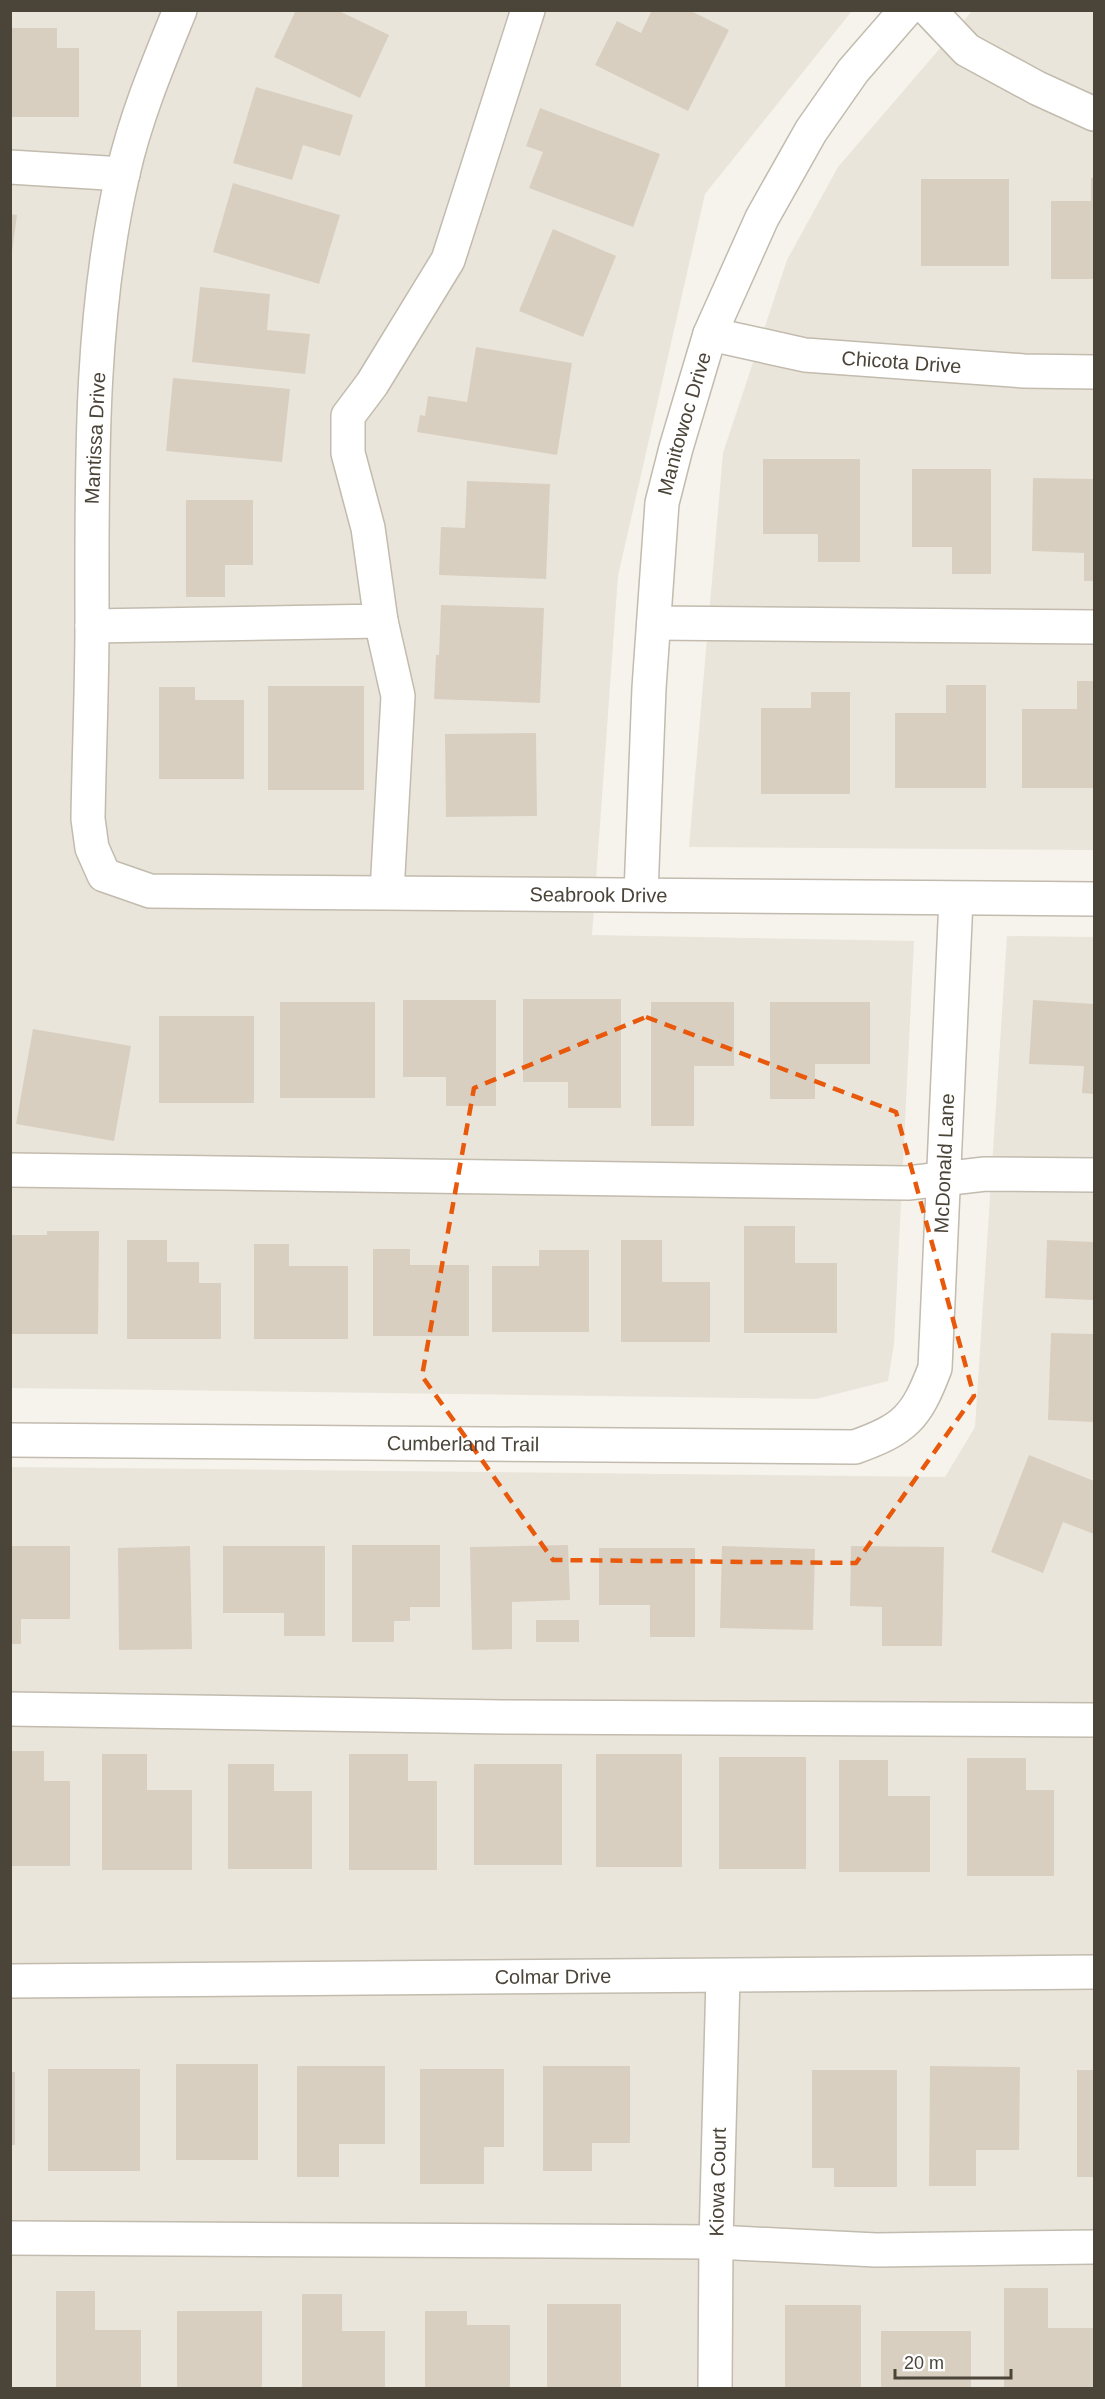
<svg xmlns="http://www.w3.org/2000/svg" width="1105" height="2399" font-family="Helvetica,sans-serif">
	<style>
		.residential { fill: #eae5da }
		.building { fill: #d8cfc1 }
		.lines { fill: none; stroke-linecap: round; stroke-linejoin: round }
		.minor-casing { stroke: #c2bbae; stroke-width: 36 }
		.minor { stroke: #fff; stroke-width: 33 }
		.marked { fill: none; stroke: #e8590c; stroke-width: 4.5; stroke-dasharray: 12 8; stroke-linejoin: round }
		.labels { text-anchor: middle; dominant-baseline: central; stroke-width: 5; stroke-linejoin: round; paint-order: stroke }
		.street-label { font-size: 20px; fill: #4b4439; stroke: #fff }
	</style>
	<rect width="100%" height="100%" fill="#f6f3ec"/>
	<!-- residential -->
	<g class="residential">
		<polygon points="11,11 852,11 705,194 618,576 592,935 914,941 894,1344 888,1381 816,1399 11,1388"/>
		<polygon points="972,11 1094,11 1094,850 689,847 723,453 787,260 838,167"/>
		<polygon points="1007,936 1094,937 1094,2388 11,2388 11,1467 945,1477 975,1427"/>
	</g>
	<!-- building -->
	<g class="building">
		<polygon points="296,10 337,10 389,35 360,98 274,57"/>
		<polygon points="652,10 689,10 729,30 688,111 595,65 617,21 641,33"/>
		<polygon points="10,28 57,28 57,48 79,48 79,117 10,117"/>
		<polygon points="256,87 353,115 340,156 303,145 292,180 233,163"/>
		<polygon points="540,108 660,154 633,227 529,188 543,152 526,146"/>
		<polygon points="1091,178 1094,178 1094,279 1051,279 1051,201 1091,201"/>
		<rect x="921" y="179" width="88" height="87"/>
		<polygon points="233,183 340,215 319,284 213,252"/>
		<polygon points="10,214 17,215 12,252 10,252"/>
		<polygon points="553,229 616,256 583,337 519,311"/>
		<polygon points="200,287 270,294 267,330 310,334 305,374 192,362"/>
		<polygon points="476,347 572,363 557,455 417,432 420,415 425,416 428,396 467,402"/>
		<polygon points="173,378 290,389 282,462 166,451"/>
		<polygon points="763,459 860,459 860,562 818,562 818,534 763,534"/>
		<polygon points="912,469 991,469 991,574 952,574 952,547 912,547"/>
		<polygon points="1033,478 1094,479 1094,581 1084,581 1084,553 1032,551"/>
		<polygon points="467,481 550,484 546,579 439,575 441,527 465,528"/>
		<polygon points="186,500 253,500 253,565 225,565 225,597 186,597"/>
		<polygon points="441,605 544,608 540,703 434,699 436,655 439,655"/>
		<polygon points="1077,681 1094,681 1094,788 1022,788 1022,709 1077,709"/>
		<polygon points="946,685 986,685 986,788 895,788 895,713 946,713"/>
		<rect x="268" y="686" width="96" height="104"/>
		<polygon points="159,687 195,687 195,700 244,700 244,779 159,779"/>
		<polygon points="811,692 850,692 850,794 761,794 761,708 811,708"/>
		<polygon points="536,733 537,816 446,817 445,734"/>
		<polygon points="523,999 621,999 621,1108 568,1108 568,1082 523,1082"/>
		<polygon points="403,1000 496,1000 496,1106 446,1106 446,1077 403,1077"/>
		<polygon points="1033,1000 1094,1004 1094,1094 1082,1093 1084,1066 1029,1064"/>
		<rect x="280" y="1002" width="95" height="96"/>
		<polygon points="651,1002 734,1002 734,1066 694,1066 694,1126 651,1126"/>
		<polygon points="770,1002 870,1002 870,1064 815,1064 815,1099 770,1099"/>
		<rect x="159" y="1016" width="95" height="87"/>
		<polygon points="33,1029 131,1046 114,1141 16,1124"/>
		<polygon points="744,1226 795,1226 795,1263 837,1263 837,1333 744,1333"/>
		<polygon points="47,1231 99,1231 98,1334 10,1334 10,1235 47,1235"/>
		<polygon points="127,1240 167,1240 167,1262 199,1262 199,1283 221,1283 221,1339 127,1339"/>
		<polygon points="621,1240 662,1240 662,1282 710,1282 710,1342 621,1342"/>
		<polygon points="1047,1240 1094,1242 1094,1300 1045,1298"/>
		<polygon points="254,1244 289,1244 289,1266 348,1266 348,1339 254,1339"/>
		<polygon points="373,1249 410,1249 410,1265 469,1265 469,1336 373,1336"/>
		<polygon points="539,1250 589,1250 589,1332 492,1332 492,1266 539,1266"/>
		<polygon points="1051,1333 1094,1334 1094,1422 1048,1420"/>
		<polygon points="1029,1455 1094,1481 1094,1534 1063,1522 1043,1573 991,1552"/>
		<polygon points="352,1545 440,1545 440,1607 410,1607 410,1621 394,1621 394,1642 352,1642"/>
		<polygon points="568,1545 570,1600 512,1602 512,1649 472,1650 470,1547"/>
		<polygon points="10,1546 70,1546 70,1619 21,1619 21,1644 10,1644"/>
		<polygon points="190,1546 192,1649 119,1650 118,1548"/>
		<polygon points="223,1546 325,1546 325,1636 284,1636 284,1613 223,1613"/>
		<polygon points="722,1546 815,1549 813,1630 720,1628"/>
		<polygon points="851,1546 944,1547 942,1646 882,1646 882,1607 850,1606"/>
		<polygon points="599,1548 695,1548 695,1637 650,1637 650,1605 599,1605"/>
		<rect x="536" y="1620" width="43" height="22"/>
		<polygon points="10,1751 44,1751 44,1781 70,1781 70,1866 10,1866"/>
		<polygon points="102,1754 147,1754 147,1790 192,1790 192,1870 102,1870"/>
		<polygon points="349,1754 408,1754 408,1781 437,1781 437,1870 349,1870"/>
		<rect x="596" y="1754" width="86" height="113"/>
		<rect x="719" y="1757" width="87" height="112"/>
		<polygon points="967,1758 1026,1758 1026,1790 1054,1790 1054,1876 967,1876"/>
		<polygon points="839,1760 888,1760 888,1796 930,1796 930,1872 839,1872"/>
		<polygon points="228,1764 274,1764 274,1791 312,1791 312,1869 228,1869"/>
		<rect x="474" y="1764" width="88" height="101"/>
		<rect x="176" y="2064" width="82" height="96"/>
		<polygon points="297,2066 385,2066 385,2144 339,2144 339,2177 297,2177"/>
		<polygon points="543,2066 630,2066 630,2143 592,2143 592,2171 543,2171"/>
		<polygon points="930,2066 1020,2067 1019,2150 976,2150 976,2186 929,2186"/>
		<rect x="48" y="2069" width="92" height="102"/>
		<polygon points="420,2069 504,2069 504,2147 484,2147 484,2184 420,2184"/>
		<polygon points="812,2070 897,2070 897,2187 834,2187 834,2168 812,2168"/>
		<rect x="1077" y="2070" width="17" height="107"/>
		<rect x="10" y="2072" width="5" height="73"/>
		<polygon points="1004,2288 1048,2288 1048,2328 1094,2328 1094,2388 1004,2388"/>
		<polygon points="56,2291 95,2291 95,2330 141,2330 141,2388 56,2388"/>
		<polygon points="302,2294 342,2294 342,2331 385,2331 385,2388 302,2388"/>
		<rect x="547" y="2304" width="74" height="84"/>
		<rect x="785" y="2305" width="76" height="83"/>
		<rect x="177" y="2311" width="85" height="77"/>
		<polygon points="425,2311 467,2311 467,2325 510,2325 510,2388 425,2388"/>
		<rect x="881" y="2331" width="90" height="57"/>
	</g>
	<g class="lines">
		<!-- minor casing -->
		<g class="minor-casing">
			<g id="minor">
				<path id="s1" d="M180 10C158 64 136 116 123 173 89 318 92 476 92 624 92 689 89 754 88 819L92 848 104 875 150 891 1094 899"/>
				<polyline points="929,10 967,50 1037,88 1094,114"/>
				<polyline points="10,167 123,174"/>
				<path id="s2" d="M710 334 805 355 1024 371 1094 372"/>
				<polyline points="381,621 398,696 387,892"/>
				<polyline points="654,623 1094,627"/>
				<polyline points="92,626 381,621 368,528 348,453 348,416 372,384 448,260 528,10"/>
				<path id="s3" d="M641 894 649 688 662 503 676 448 710 334 762 218 811 131 853 71 906 10"/>
				<polyline points="10,1170 908,1183 985,1174 1094,1175"/>
				<path id="s4" d="M10 1440 855 1447C905 1429 916 1418 935 1368L956 899"/>
				<polyline points="10,1709 503,1717 1094,1720"/>
				<path id="s5" d="M10 1981 1094 1972"/>
				<polyline points="10,2238 716,2242 876,2250 1094,2247"/>
				<path id="s6" d="M715 2388 716 2242 723 1977"/>
			</g>
		</g>
		<!-- minor -->
		<use href="#minor" class="minor"/>
	</g>
	<!-- marked area -->
	<path class="marked" d="M646 1017 896 1112 974 1396 856 1563 553 1560 422 1376 474 1088Z"/>
	<g class="labels">
		<!-- street labels -->
		<g class="street-label">
			<text stroke="none"><textPath href="#s2" startOffset="194">Chicota Drive</textPath></text>
			<text stroke="none"><textPath href="#s3" startOffset="474">Manitowoc Drive</textPath></text>
			<text transform="translate(95 438) rotate(-87)">Mantissa Drive</text>
			<text stroke="none"><textPath href="#s1" startOffset="1377">Seabrook Drive</textPath></text>
			<text stroke="none"><textPath href="#s4" startOffset="1168">McDonald Lane</textPath></text>
			<text stroke="none"><textPath href="#s4" startOffset="453">Cumberland Trail</textPath></text>
			<text stroke="none"><textPath href="#s5" startOffset="543">Colmar Drive</textPath></text>
			<text stroke="none"><textPath href="#s6" startOffset="206">Kiowa Court</textPath></text>
		</g>
	</g>
	<!-- border -->
	<rect width="1105" height="2399" fill="none" stroke="#4b4439" stroke-width="24"/>
	<!-- scale -->
	<path d="M895 2369v9h116v-9" fill="none" stroke="#4b4439" stroke-width="3"/>
	<text x="904" y="2369" font-size="18" fill="#4b4439" stroke="#ffffff" stroke-width="4.5" paint-order="stroke">20 m</text>
</svg>
